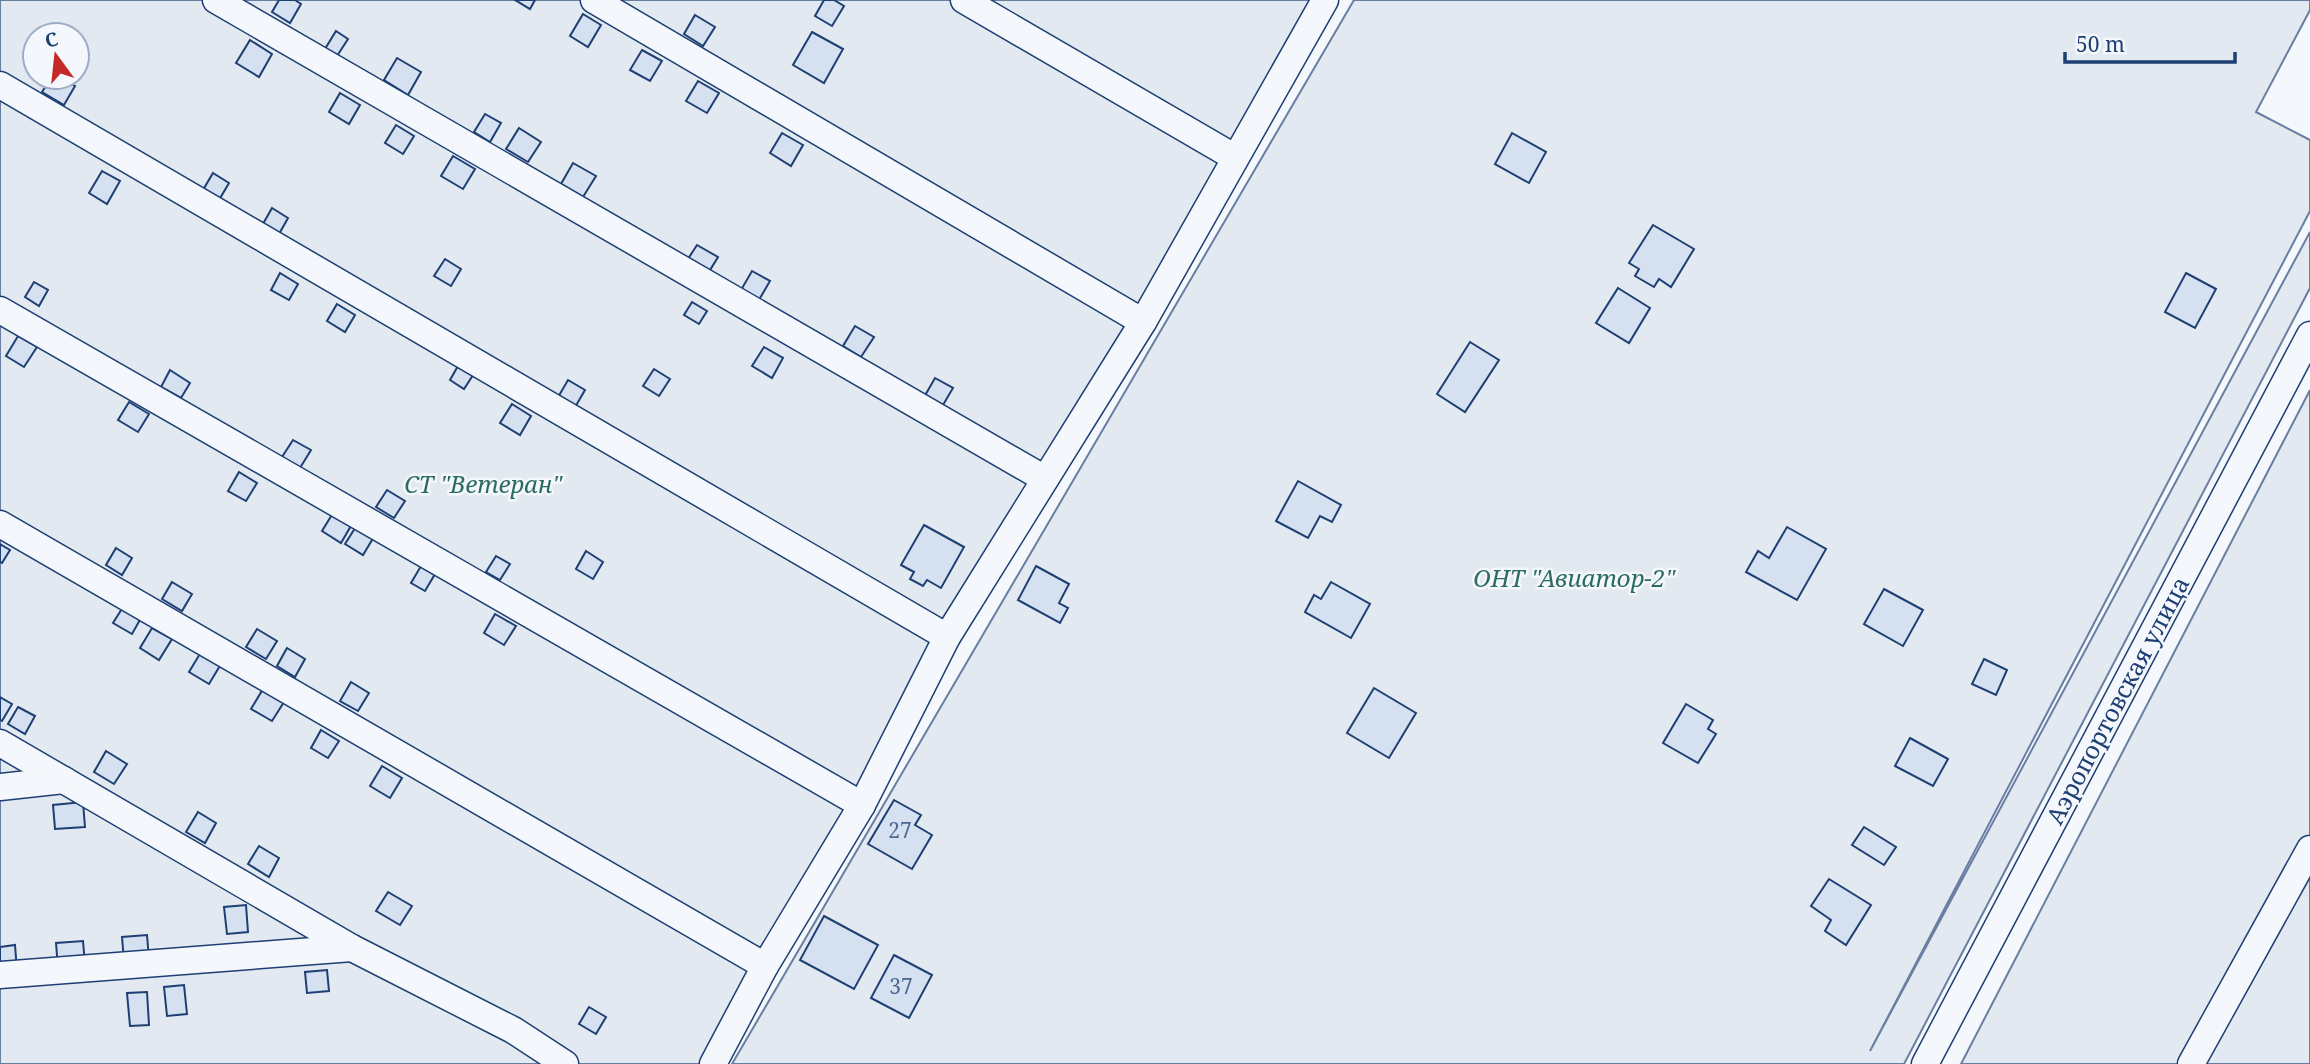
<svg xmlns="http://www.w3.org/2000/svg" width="2310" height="1064" font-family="'Noto Serif',serif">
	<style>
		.green { fill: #e3e9f0; stroke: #687fa3; stroke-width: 2; fill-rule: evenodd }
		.building { fill: #d5e0f0; stroke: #1d3f73; stroke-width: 2 }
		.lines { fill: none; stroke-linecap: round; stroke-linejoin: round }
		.minor-casing { stroke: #1d3f73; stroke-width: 29 }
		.minor { stroke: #f4f7fb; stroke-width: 26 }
		.labels { text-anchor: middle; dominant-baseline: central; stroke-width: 5; stroke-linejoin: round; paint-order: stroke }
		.number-label { font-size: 21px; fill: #4b6792 }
		.park-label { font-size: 24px; font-style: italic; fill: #2c6c60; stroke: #f4f7fb }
		.street-label { font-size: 24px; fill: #1d3f73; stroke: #f4f7fb }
	</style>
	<rect width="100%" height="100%" fill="#f4f7fb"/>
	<!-- green -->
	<g class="green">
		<path d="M0 0H1323L702 1064H0ZM35 35H77V77H35Z"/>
		<polygon points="1354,0 2310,0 2310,10 2256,112 2310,140 2310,211 1870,1051 2310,232 2310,288 1904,1064 732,1064"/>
		<polygon points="2310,390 2310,1064 1961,1064"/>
	</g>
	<!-- building -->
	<g class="building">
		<polygon points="279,0 295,0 301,4 290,23 272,12"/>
		<polygon points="515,0 535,0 530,9"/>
		<polygon points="824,0 834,0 844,6 832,26 815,16"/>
		<polygon points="583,14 601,25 588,47 570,36"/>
		<polygon points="695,15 715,27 703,46 684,34"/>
		<polygon points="336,31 348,39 337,56 325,49"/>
		<polygon points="812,32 843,49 824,83 793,65"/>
		<polygon points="250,40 272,54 259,77 236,63"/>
		<polygon points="642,50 662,61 650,81 630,70"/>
		<polygon points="397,58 421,72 408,95 384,80"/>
		<polygon points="52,77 60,77 75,86 64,105 42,92"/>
		<polygon points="698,81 719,93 707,113 686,101"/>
		<polygon points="340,93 360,105 349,124 329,112"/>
		<polygon points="485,114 501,123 490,142 474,132"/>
		<polygon points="396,125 414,136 403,154 385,143"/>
		<polygon points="519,128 541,142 528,162 506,149"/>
		<polygon points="782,133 803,145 791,166 770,153"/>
		<polygon points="1512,133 1546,152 1529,183 1495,164"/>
		<polygon points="453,156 475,169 463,189 441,176"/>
		<polygon points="573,163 596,176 583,197 561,184"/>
		<polygon points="102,171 120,181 107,204 89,193"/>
		<polygon points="213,173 229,183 219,200 203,190"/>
		<polygon points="272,208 288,218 279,234 263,224"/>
		<polygon points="1653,225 1694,249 1671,287 1659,279 1654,287 1635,276 1639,269 1629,263"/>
		<polygon points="697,245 718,257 707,275 686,262"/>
		<polygon points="445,259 461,269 451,286 434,276"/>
		<polygon points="752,271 770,281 759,300 741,290"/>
		<polygon points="280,273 298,284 289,300 271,290"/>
		<polygon points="2186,273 2216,289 2195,328 2165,312"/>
		<polygon points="34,282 48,290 39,306 25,297"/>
		<polygon points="1618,288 1650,308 1629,343 1596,323"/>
		<polygon points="692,302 707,311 699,324 684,315"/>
		<polygon points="337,304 355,315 345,332 327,321"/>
		<polygon points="855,326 874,337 861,357 843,346"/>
		<polygon points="18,336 37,347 24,367 6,356"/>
		<polygon points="1470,342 1499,360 1465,412 1437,394"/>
		<polygon points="764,347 783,358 772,378 752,366"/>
		<polygon points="458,366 473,375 464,389 450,380"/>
		<polygon points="654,369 670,379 659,396 643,386"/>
		<polygon points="170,370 190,383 181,398 161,387"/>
		<polygon points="935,378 953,388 940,410 923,399"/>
		<polygon points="568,380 585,390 574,409 557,399"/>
		<polygon points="129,402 149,414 138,432 118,420"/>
		<polygon points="512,404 531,416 520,435 500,423"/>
		<polygon points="293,440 311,450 300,468 282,457"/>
		<polygon points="239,472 257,483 246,501 228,491"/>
		<polygon points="1298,481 1341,505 1332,522 1320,516 1308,538 1276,521"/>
		<polygon points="387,490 405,501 394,518 376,507"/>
		<polygon points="333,513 352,524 341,543 322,531"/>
		<polygon points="357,525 375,535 363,555 345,544"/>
		<polygon points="924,525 964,547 941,588 927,580 923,586 910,579 914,572 901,565"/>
		<polygon points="1787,527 1826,549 1797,600 1746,572 1758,551 1769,558"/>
		<polygon points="0,544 10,550 2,563 0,562"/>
		<polygon points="116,548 132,558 122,575 106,565"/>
		<polygon points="586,551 603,562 593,579 576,569"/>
		<polygon points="496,556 510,564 500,580 486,572"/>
		<polygon points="421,566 435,574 425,591 411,583"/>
		<polygon points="1036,566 1069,584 1059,603 1068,608 1060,623 1018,600"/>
		<polygon points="172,582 192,594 182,611 162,599"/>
		<polygon points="1331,582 1370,604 1351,638 1305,612 1314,595 1321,599"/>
		<polygon points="1884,589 1923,610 1903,646 1864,624"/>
		<polygon points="123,607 141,618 132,634 113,623"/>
		<polygon points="495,614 516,626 504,645 484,633"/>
		<polygon points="152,628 172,639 159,660 140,648"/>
		<polygon points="257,629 277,641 266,659 246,647"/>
		<polygon points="287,648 305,659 295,677 277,666"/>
		<polygon points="201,652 221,664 209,684 189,672"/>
		<polygon points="1984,659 2007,670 1996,695 1972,684"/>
		<polygon points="351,682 369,693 358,711 340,701"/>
		<polygon points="1374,688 1416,713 1389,758 1347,733"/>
		<polygon points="263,689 284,702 272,721 251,709"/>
		<polygon points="0,697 12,704 2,721 0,720"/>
		<polygon points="1686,704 1713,720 1708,729 1716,734 1698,763 1663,743"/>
		<polygon points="18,707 35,716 25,734 8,724"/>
		<polygon points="321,730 339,741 328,758 311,748"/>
		<polygon points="1910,738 1948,759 1933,786 1895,766"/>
		<polygon points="106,751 127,764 114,784 94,772"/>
		<polygon points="382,766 402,778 390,798 370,786"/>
		<polygon points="894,800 921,815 915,825 932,835 912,869 868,844"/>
		<polygon points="83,802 85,827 55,829 53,805"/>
		<polygon points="198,812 216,823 205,843 186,832"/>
		<polygon points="1864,827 1896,847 1884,865 1852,845"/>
		<polygon points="259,846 279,858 269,877 248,864"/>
		<polygon points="1829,879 1871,905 1846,945 1825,931 1831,920 1811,906"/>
		<polygon points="388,892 412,906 400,925 376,911"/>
		<polygon points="246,905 248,932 227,934 224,907"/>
		<polygon points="824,916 878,945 854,989 800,960"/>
		<polygon points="147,935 149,959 124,961 122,937"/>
		<polygon points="83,941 85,965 58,968 56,943"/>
		<polygon points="15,945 17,971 0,972 0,947"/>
		<polygon points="894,955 932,975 909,1018 871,998"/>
		<polygon points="327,970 329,991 307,993 305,972"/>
		<polygon points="184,985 187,1014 167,1016 164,987"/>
		<polygon points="147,992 149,1025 130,1026 127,993"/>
		<polygon points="589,1007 606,1017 596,1034 579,1024"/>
	</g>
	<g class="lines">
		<!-- minor casing -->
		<g class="minor-casing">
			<g id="minor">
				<polyline points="216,0 1045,479"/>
				<polyline points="594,0 1143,322"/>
				<polyline points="964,0 1234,157"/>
				<polyline points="0,85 947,637"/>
				<polyline points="0,310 862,805"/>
				<polyline points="0,524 765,966"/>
				<polyline points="0,743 352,948 513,1030 565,1064"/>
				<polyline points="0,787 64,780"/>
				<polyline points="0,975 352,948"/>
				<polyline points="713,1064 765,966 862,805 947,637 1143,322 1325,0"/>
				<polyline points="1925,1064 2310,335"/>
				<polyline points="2191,1064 2310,849"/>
			</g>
		</g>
		<!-- minor -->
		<use href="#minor" class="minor"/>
	</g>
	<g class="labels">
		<!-- number labels -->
		<g class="number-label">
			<text x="900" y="830">27</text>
			<text x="901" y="986">37</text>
		</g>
		<!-- park labels -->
		<g class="park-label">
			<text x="483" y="483">СТ "Ветеран"</text>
			<text x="1574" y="577">ОНТ "Авиатор-2"</text>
		</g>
		<!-- street labels -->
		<g class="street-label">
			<text transform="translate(2117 700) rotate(-62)">Аэропортовская улица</text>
		</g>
	</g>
	<!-- north arrow -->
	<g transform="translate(56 56) rotate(345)"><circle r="33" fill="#f4f7fb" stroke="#9eadc5" stroke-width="2"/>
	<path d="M0-5L12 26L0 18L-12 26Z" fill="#c62828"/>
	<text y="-10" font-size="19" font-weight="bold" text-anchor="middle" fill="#1d3f73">С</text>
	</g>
	<!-- scale -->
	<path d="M2065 52v10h170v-10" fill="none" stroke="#1d3f73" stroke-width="3.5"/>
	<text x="2076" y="52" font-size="21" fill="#1d3f73" stroke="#f4f7fb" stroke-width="5" paint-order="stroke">50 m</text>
</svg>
